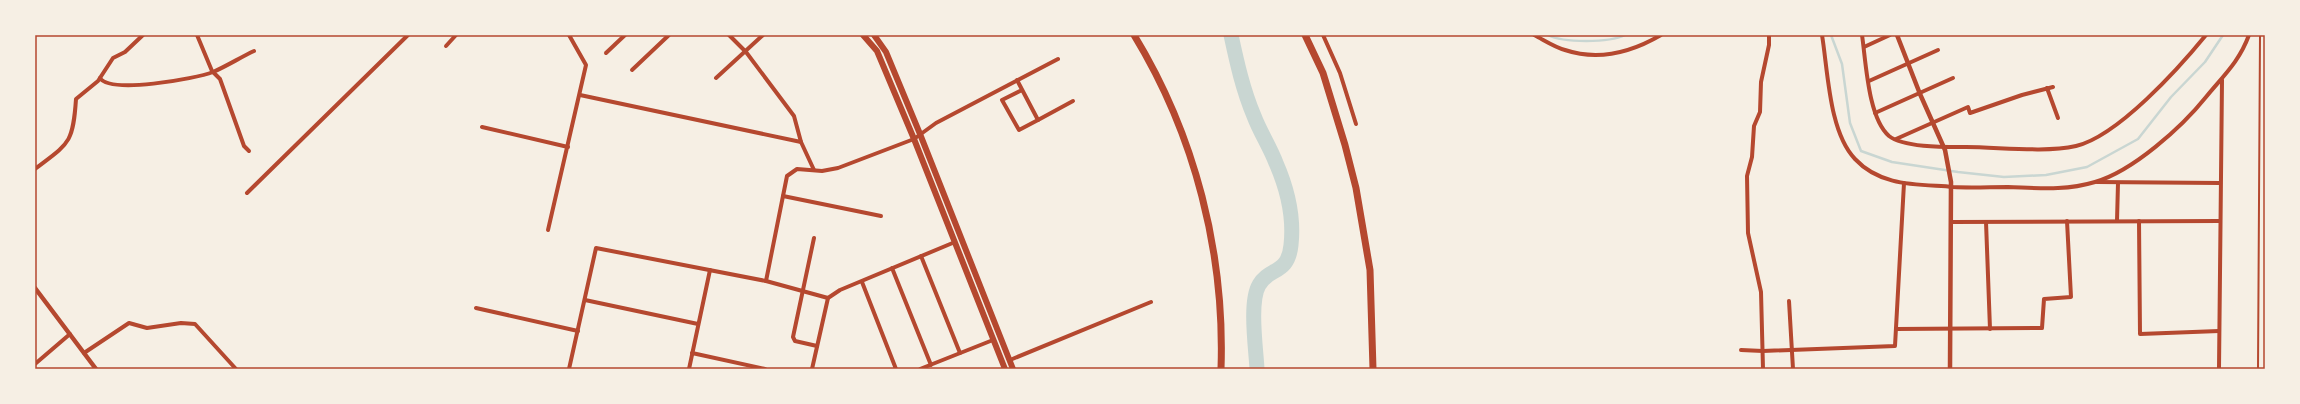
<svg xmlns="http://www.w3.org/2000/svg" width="2300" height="404" font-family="'Source Sans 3',sans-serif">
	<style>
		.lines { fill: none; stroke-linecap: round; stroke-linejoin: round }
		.stream { stroke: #c9d6d2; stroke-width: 2.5 }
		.river { stroke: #c9d6d2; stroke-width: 15 }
		.service { stroke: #b5482f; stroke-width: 2 }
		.minor { stroke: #b5482f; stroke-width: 4 }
		.tertiary { stroke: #b5482f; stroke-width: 4.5 }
		.primary { stroke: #b5482f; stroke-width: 6 }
		.motorway { stroke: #b5482f; stroke-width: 7 }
		.neatline { fill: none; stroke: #b5482f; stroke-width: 1.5 }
	</style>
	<rect width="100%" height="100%" fill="#f6efe4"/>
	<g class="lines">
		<!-- stream -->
		<g class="stream">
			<path d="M1548 35C1563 43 1609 43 1625 35"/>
			<polyline points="1831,35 1842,64 1850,123 1861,151 1892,162 1958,172 2004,177 2046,175 2087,167 2138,139 2171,97 2205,62 2223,35"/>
		</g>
		<!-- river -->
		<path class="river" d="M1231 35C1237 63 1243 90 1254 116 1260 132 1270 147 1276 163 1287 188 1294 218 1291 245 1288 275 1269 267 1259 285 1249 302 1256 349 1257 369"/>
		<!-- service -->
		<polyline class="service" points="2258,369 2260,35"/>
		<!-- minor -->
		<g class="minor">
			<polyline points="197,35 212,71 220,79 244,146 249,151"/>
			<polyline points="729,35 746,52 794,116 801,142 814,170"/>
			<polyline points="1323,35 1340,73 1356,124"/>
			<path d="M1534 35C1544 40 1554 47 1565 50 1598 61 1632 52 1661 35"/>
			<path d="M1822 35C1828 71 1829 132 1855 159 1881 187 1918 184 1953 187 1971 188 1990 187 2008 187 2038 188 2065 191 2095 182 2133 171 2182 127 2206 97 2224 75 2239 62 2249 35"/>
			<path d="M1862 35C1866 62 1868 118 1889 136 1904 148 1948 147 1966 147 1999 147 2044 153 2076 146 2118 136 2179 68 2206 35"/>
			<polyline points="446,46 456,35"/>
			<polyline points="1864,47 1890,35"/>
			<polyline points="606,53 625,35"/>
			<polyline points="632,70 669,35"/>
			<path d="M100 78C110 94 195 79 213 72 227 66 241 57 254 51"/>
			<polyline points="716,78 763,35"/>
			<polyline points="1017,80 1038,120 1019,130 1002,100 1022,90"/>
			<polyline points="1869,81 1938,50"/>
			<polyline points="2047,88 2058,118"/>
			<polyline points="580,95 801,142"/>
			<polyline points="1875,113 1953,78"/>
			<polyline points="1038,120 1073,101"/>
			<polyline points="482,127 568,147"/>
			<polyline points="1896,139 1968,107 1970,113 2022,95 2053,87"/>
			<path d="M35 169C69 143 73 144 76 99L98 81 113 58 125 52 143 35"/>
			<polyline points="2097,182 2220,183"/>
			<polyline points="247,193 408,35"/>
			<polyline points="783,196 881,216"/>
			<polyline points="2117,221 2118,183"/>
			<polyline points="2139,221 2140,334 2219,331"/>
			<polyline points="1951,222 2220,221"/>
			<polyline points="1986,222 1990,329"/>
			<polyline points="548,230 586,65 569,35"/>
			<polyline points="814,238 793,337 795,341 817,346"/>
			<polyline points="921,256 960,353"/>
			<polyline points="892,268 931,365"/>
			<polyline points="766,281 787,176 797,169 822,171 838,168 914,139 936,123 1058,59"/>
			<polyline points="862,282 896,369"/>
			<polyline points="585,300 698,324"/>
			<polyline points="1789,301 1793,369"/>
			<polyline points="476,308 578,331"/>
			<polyline points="1896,329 2042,328 2044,299 2071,297 2067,221"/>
			<polyline points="1741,350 1763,351 1895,346 1904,183"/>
			<polyline points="84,353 129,323 147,328 181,323 195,324 236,369"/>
			<polyline points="692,353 765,369"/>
			<polyline points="1010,360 1151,302"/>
			<polyline points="35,364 70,334"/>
			<polyline points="569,369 596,248 766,281 828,298"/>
			<polyline points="689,369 710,270"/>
			<polyline points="812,369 828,298 840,290 955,242"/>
			<polyline points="920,369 993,340"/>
			<polyline points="1763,369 1761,292 1748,233 1747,176 1752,157 1754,126 1760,112 1761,82 1769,45 1769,35"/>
			<polyline points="2219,369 2222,80"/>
		</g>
		<!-- tertiary -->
		<g class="tertiary">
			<polyline points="1897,35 1920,94 1945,150 1951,182 1950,369"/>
			<polyline points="35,288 96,369"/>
		</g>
		<!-- primary -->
		<g class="primary">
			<polyline points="863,35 877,51 914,139 1005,369"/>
			<polyline points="874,35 886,52 920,134 1013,369"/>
		</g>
		<!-- motorway -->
		<g class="motorway">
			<path d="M1134 35C1195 135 1225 253 1221 369"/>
			<polyline points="1305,35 1323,73 1345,145 1356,188 1370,270 1373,369"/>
		</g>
	</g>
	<!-- border -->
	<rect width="2300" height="404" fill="none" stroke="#f6efe4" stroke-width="72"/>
	<rect x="36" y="36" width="2228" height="332" class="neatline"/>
</svg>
